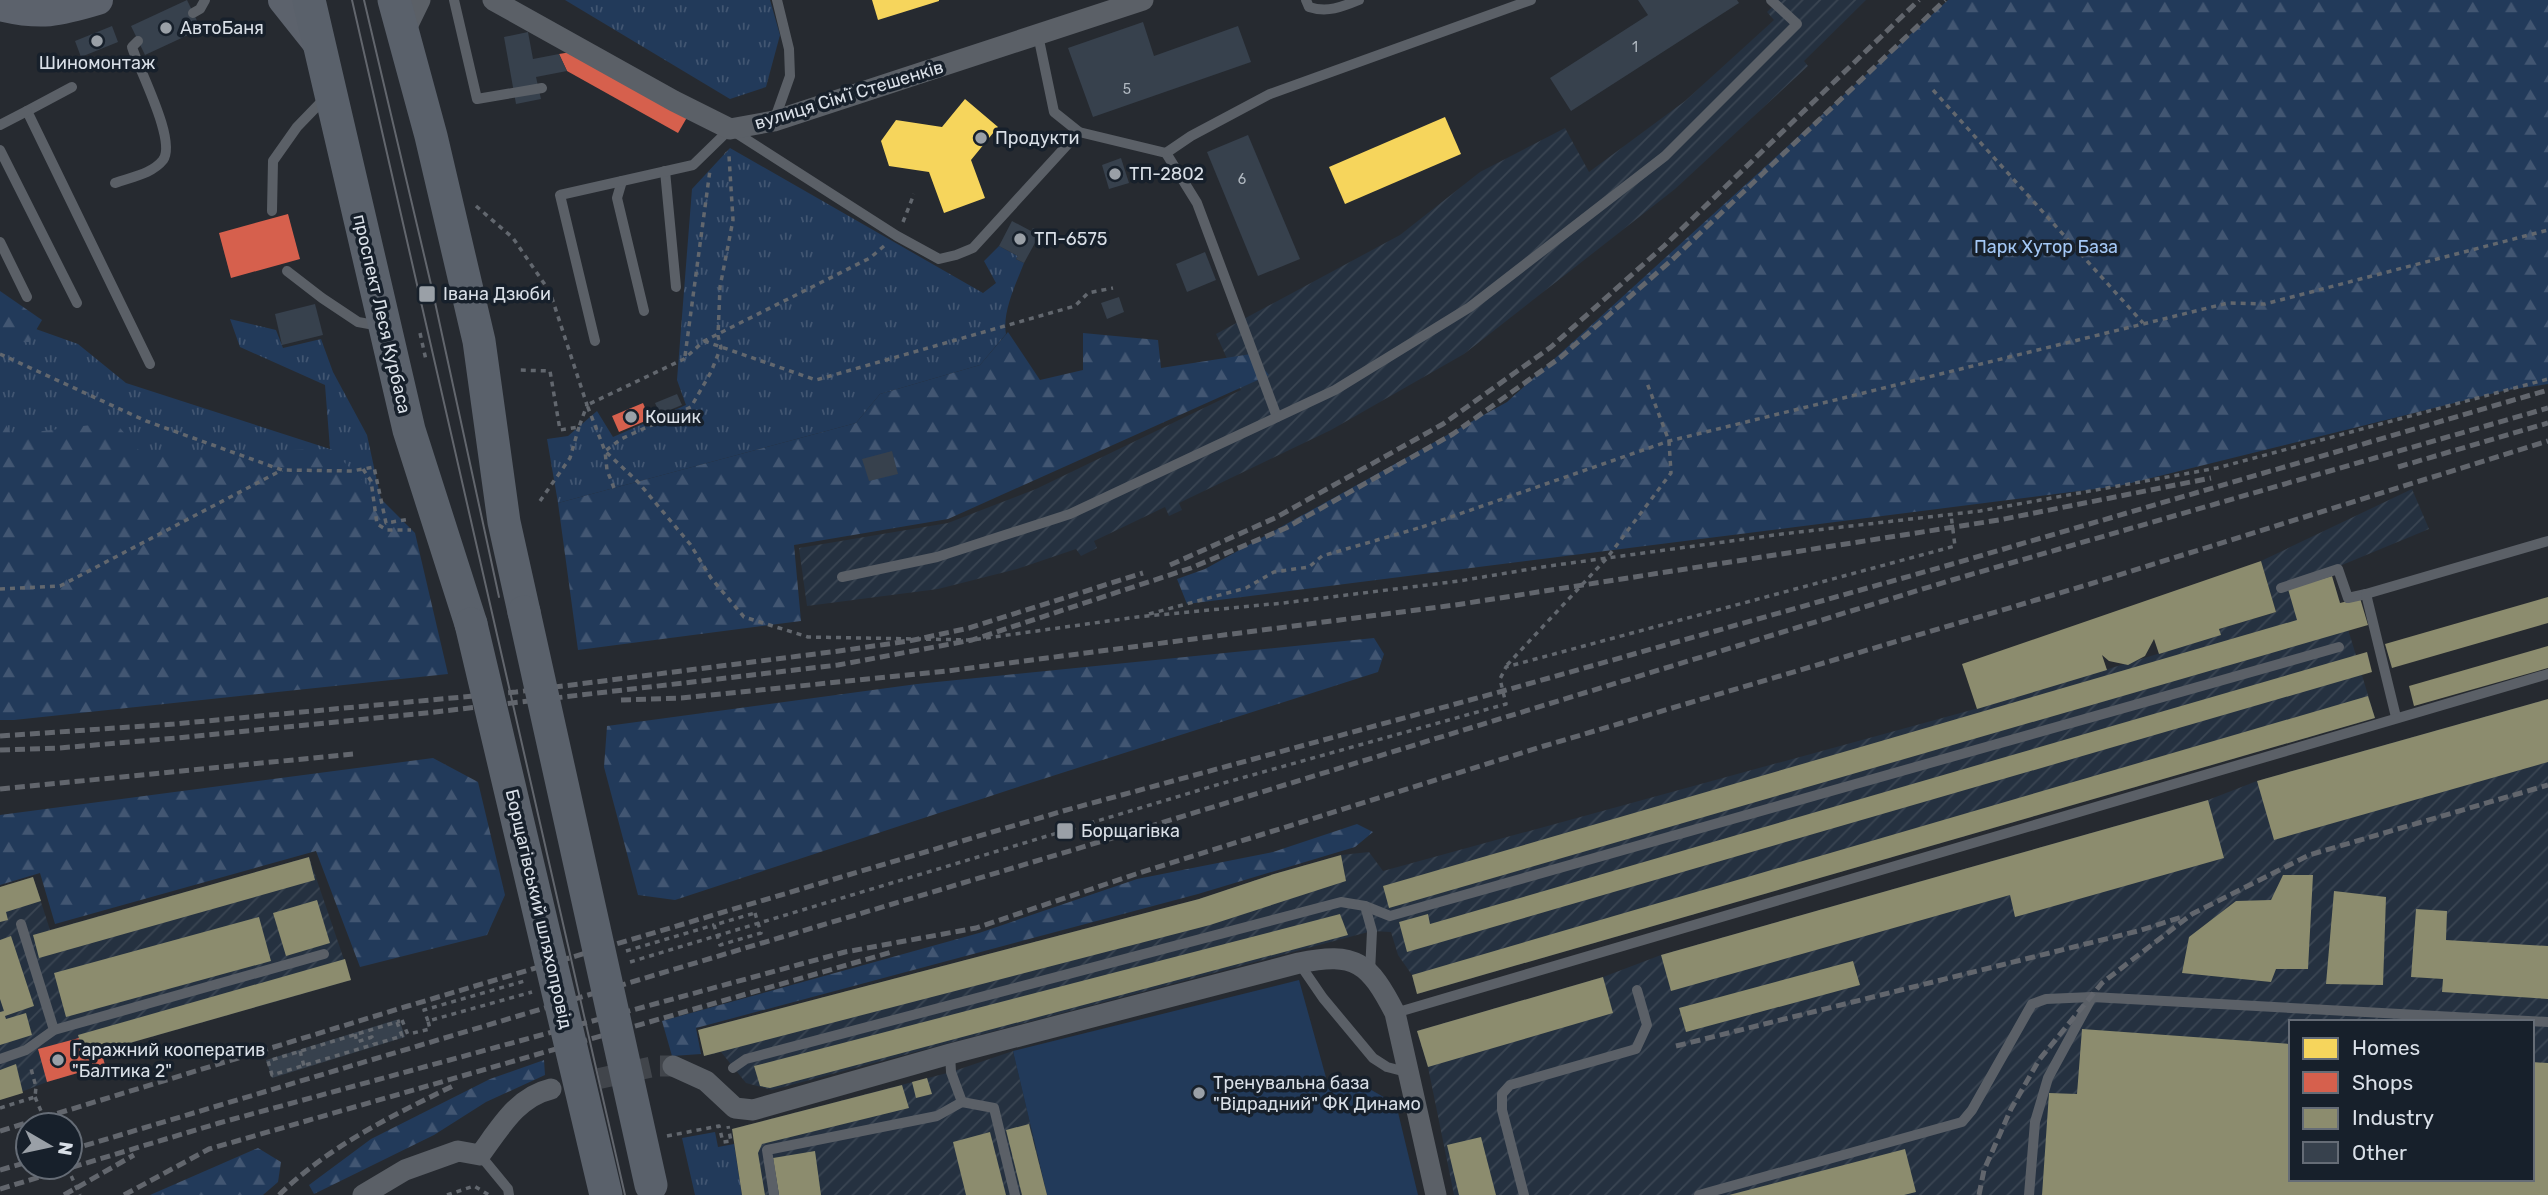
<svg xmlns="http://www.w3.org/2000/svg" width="2548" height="1195" font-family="Rubik,sans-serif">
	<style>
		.industrial { fill: url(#industrial-furrows); fill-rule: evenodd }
		.grass { fill: url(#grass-tufts) }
		.forest { fill: url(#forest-firs) }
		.garden { fill: #223a5a }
		.homes { fill: #f6d55c }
		.shops { fill: #d6604d }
		.industry { fill: #8c8c6e }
		.building { fill: #37414d }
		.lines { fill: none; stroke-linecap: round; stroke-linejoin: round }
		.street-tunnel { stroke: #41454b; stroke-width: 21; stroke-dasharray: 21 10; stroke-linecap: butt }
		.path { stroke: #62676e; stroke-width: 3.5; stroke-dasharray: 5 5; stroke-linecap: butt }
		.lane { stroke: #5b6067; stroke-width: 10 }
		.street { stroke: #5b6067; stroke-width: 21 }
		.secondary { stroke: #5c626c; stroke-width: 30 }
		.primary { stroke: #5a616b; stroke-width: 33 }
		.tram { stroke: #62666d; stroke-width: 2 }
		.rail { stroke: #62666d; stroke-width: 5; stroke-dasharray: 10 5; stroke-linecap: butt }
		.primary-bridge { stroke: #5a616b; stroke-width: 33 }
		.poi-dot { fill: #9aa0a7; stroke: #17202b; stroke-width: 2.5 }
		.labels { text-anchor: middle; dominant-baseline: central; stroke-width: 7; stroke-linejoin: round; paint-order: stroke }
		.number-label { font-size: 14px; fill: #b0b8c0 }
		.poi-label { font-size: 18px; fill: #d9dfe7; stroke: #17202b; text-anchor: start }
		.street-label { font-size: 18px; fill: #d9dfe7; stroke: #17202b }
		.park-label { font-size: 18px; fill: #a4c8f6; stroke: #17202b }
	</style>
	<defs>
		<pattern id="industrial-furrows" width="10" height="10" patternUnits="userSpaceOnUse" patternTransform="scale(1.75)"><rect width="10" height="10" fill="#253140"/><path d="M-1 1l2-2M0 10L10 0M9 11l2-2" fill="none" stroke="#3a4552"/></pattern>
		<pattern id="grass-tufts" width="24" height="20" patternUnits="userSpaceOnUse" patternTransform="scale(1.75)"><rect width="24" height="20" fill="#223a5a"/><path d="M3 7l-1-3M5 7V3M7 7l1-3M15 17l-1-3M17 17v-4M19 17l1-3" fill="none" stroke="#425672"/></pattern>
		<pattern id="forest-firs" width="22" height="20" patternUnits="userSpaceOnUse" patternTransform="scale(1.75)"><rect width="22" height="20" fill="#223a5a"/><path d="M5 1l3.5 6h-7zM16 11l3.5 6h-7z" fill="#425672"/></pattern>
	</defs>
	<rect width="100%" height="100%" fill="#262a30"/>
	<!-- industrial -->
	<g class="industrial">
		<polygon points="1779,0 1866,0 1804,61 1808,66 1675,189 1464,354 1331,430 1179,503 1182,510 1169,516 1165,507 1094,541 1097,548 1081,556 1076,549 1017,569 938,589 807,606 799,548 948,523 1036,489 1241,390 1216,334 1400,235 1480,172 1565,128 1589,172 1685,101 1774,20 1767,12"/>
		<polygon points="2412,489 2429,529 2330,570 2375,718 1417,994 1412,975 1398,955 1391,932 1372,931 772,1090 746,1083 721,1052 704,1056 698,1030 1199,899 1274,874 1341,855 1369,852 1383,871 1986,706 2220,635 2219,629 2276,612 2261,561"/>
		<path d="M2548 699V1195H1454L1428 1067 1417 1031 1603 977 1661 955 2208 800 2257 781ZM2291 1022H2532V1179H2291Z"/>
		<polygon points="309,857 351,980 102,1051 105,1065 47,1082 0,1100 0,887 33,877 50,930"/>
		<polygon points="1013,1051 1047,1195 742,1195 732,1129 951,1072"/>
	</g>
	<!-- grass -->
	<g class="grass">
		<polygon points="565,0 770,0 780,35 766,87 730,99"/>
		<path d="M730 148 983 293 996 283 984 261 999 246 1018 256 1016 259 1024 263C1016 284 1002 312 1006 334L980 365 880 394 856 423 558 503 547 439 568 436 597 411 613 437 686 405 677 380 692 189Z"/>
		<polygon points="0,309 5,318 78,344 126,383 330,449 325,385 240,347 230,319 276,330 283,348 321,339 333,372 367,435 399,582 0,567"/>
		<polygon points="715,1132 718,1147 734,1144 742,1195 695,1195 682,1138"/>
	</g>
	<!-- forest -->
	<g class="forest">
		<polygon points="1948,0 2548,0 2548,384 2507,390 2119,486 1187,604 1177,579 1205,569 1507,402"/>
		<polygon points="0,291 42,320 29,342 0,342"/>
		<polygon points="1008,332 1040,380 1083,370 1083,333 1158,340 1161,368 1251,354 1269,375 948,519 794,545 801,621 578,650 558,503 856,423 880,394 980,365"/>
		<polygon points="0,411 11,435 115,422 142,454 331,449 415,533 448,674 14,720 0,720"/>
		<polygon points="1374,638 1384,654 1378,672 1021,786 675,900 638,895 604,767 607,726 917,684"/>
		<polygon points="433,758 478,782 505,895 487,935 360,967 316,851 55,924 40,873 0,885 0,815"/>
		<polygon points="1357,824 1373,832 1355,847 1198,894 696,1028 701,1054 672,1056 662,1021 979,933 1137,879 1273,852"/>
		<polygon points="544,1060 545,1075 486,1102 434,1135 314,1194 309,1185 371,1139 490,1079"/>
		<polygon points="258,1148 281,1162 278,1182 263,1195 150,1195"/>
	</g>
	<!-- garden -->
	<polygon class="garden" points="1299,980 1327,1081 1352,1079 1396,1104 1418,1195 1047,1195 1013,1051"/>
	<!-- homes -->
	<g class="homes">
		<polygon points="872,0 939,0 939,1 878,20"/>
		<polygon points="965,99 998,127 971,160 985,198 944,213 929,172 889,166 881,141 896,120 942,127"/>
		<polygon points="1445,117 1461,154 1345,204 1329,167"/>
	</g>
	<!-- shops -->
	<g class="shops">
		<polygon points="577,51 689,114 678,133 567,71 559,54"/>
		<polygon points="288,214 300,259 231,278 219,233"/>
		<polygon points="643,403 650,419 619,432 612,416"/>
		<polygon points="79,1038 84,1056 101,1051 105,1065 47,1082 38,1049"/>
	</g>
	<!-- industry -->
	<g class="industry">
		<polygon points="2261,561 2276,612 2219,629 2221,635 2159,654 2154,639 2145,656 2128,665 2109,661 2102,655 2107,670 1977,709 1962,664"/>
		<polygon points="2332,576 2340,603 2360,598 2368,625 1389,908 1383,886 2297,620 2288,589"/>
		<polygon points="2548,597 2548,623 2392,668 2385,644"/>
		<polygon points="2548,646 2548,668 2414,706 2409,686"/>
		<polygon points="2367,652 2372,672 1407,952 1399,922 1428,914 1430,924"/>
		<polygon points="2368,696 2375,718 1417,994 1412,975"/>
		<polygon points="2548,699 2548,762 2274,840 2257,781"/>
		<polygon points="2208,800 2224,858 2015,917 2010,895 1671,991 1661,955"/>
		<polygon points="1341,855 1346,881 1210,925 704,1056 698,1030 1199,899 1274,874"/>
		<polygon points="309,857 315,880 39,958 33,935"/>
		<polygon points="2283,875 2313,875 2308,969 2276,969 2271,982 2182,973 2189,937 2236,901 2271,900"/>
		<polygon points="33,877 41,901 6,912 8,920 0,922 0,887"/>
		<polygon points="2334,891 2386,897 2383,985 2326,984"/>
		<polygon points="317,900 330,943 286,956 273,913"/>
		<polygon points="2416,909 2447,911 2446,940 2548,946 2548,999 2442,992 2443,979 2411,977"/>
		<polygon points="1340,914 1348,935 770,1088 760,1086 754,1066"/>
		<polygon points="259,917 271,961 66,1017 54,973"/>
		<polygon points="11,936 34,1006 5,1016 6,1019 26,1013 32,1035 0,1045 0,1012 4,1011 0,999 0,940"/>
		<polygon points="345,959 351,980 84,1056 78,1035"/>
		<polygon points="1853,961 1860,985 1686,1032 1679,1008"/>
		<polygon points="1603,977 1613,1013 1428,1067 1417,1031"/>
		<polygon points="2082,1029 2291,1044 2291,1179 2532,1179 2532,1062 2548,1063 2548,1195 2042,1195 2049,1093 2077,1094"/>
		<polygon points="16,1064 23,1093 0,1100 0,1070"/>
		<polygon points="927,1078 932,1094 916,1098 912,1082"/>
		<polygon points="902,1085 909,1108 762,1144 758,1153 765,1195 742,1195 732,1129"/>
		<polygon points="1029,1124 1047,1195 1022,1195 1006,1130"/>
		<polygon points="990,1132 1006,1195 966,1195 953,1142"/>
		<polygon points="1481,1137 1496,1195 1459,1195 1447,1145"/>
		<polygon points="1905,1149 1916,1192 1904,1195 1729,1195"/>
		<polygon points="815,1151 821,1195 779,1195 773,1158"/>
	</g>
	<!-- building -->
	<g class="building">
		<polygon points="187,0 201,29 145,55 131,26"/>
		<polygon points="1638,0 1737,0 1739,3 1571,111 1550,78 1648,15"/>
		<polygon points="1143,22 1154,56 1238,26 1251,62 1093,117 1068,48"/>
		<polygon points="112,26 118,42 81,57 75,41"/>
		<polygon points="528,32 533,59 559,54 567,71 536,77 541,99 516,104 504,37"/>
		<polygon points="1248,135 1300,259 1258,276 1207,152"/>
		<polygon points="1121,158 1129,183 1109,189 1102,165"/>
		<polygon points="1012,221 1031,231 1033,228 1041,232 1024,263 1016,259 1018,256 999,246"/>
		<polygon points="1205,252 1216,280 1187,292 1176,264"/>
		<polygon points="1119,297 1124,312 1107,319 1101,303"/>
		<polygon points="315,304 323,335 282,345 275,314"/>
		<polygon points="677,394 682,405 660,414 655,403"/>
		<polygon points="892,451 898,474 869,481 862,459"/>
		<polygon points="399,1019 405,1037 272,1078 266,1060"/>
	</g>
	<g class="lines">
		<!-- street-tunnel -->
		<polyline class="street-tunnel" points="569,1085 656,1066 673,1066"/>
		<!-- path -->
		<g class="path">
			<polyline points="1933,90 2143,323"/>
			<polyline points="476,206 513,238 550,292 587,405 579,427 560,430 550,371 517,370"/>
			<polyline points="903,222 914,194"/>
			<polyline points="884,246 870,258 704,341 684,359 587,405 605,451 638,482 690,544 711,578 744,617 808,637 972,640 1137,617 1283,603 1459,581 1549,566 1782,534 1980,511 2217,468 2548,379"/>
			<polyline points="420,333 426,360"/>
			<polyline points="704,341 816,380 1075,306 1088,293 1113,288"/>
			<polyline points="0,354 146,421 282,470 352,471 374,467 386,523 410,519"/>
			<polyline points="685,356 710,170"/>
			<polyline points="363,469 371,481 377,524 387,530 411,530"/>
			<polyline points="614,488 607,470 605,451 621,439 691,407 711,372 721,347 718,336 720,287 733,220 729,156 725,153"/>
			<polyline points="540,501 570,458 579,427"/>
			<polyline points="1422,527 1669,441 2228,303 2265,304 2548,230"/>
			<polyline points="0,589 60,586 282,470"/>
			<polyline points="1149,614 1246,588 1274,572 1309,567 1322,556 1422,527"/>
			<polyline points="1507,665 1607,558 1671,473 1669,441 1647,383"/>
			<polygon points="755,913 761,933 720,945 714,925"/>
			<polyline points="626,951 714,925"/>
			<polyline points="630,962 1213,786 1506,704 1500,679 1506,667 1955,546 1951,515"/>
			<polyline points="402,1020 408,1035 411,1034"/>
			<polyline points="428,1021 424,1010 528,980"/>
			<polyline points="397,1022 402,1036 272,1075 268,1061 400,1021"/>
			<polyline points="413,1033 430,1029 428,1021 532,992"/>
			<polyline points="355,1034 357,1042 372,1037 374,1044"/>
			<polyline points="300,1051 304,1066"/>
			<polyline points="35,1097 47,1125"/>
			<polyline points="0,1108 35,1097 36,1087 30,1065"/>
			<polyline points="667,1136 719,1126 723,1142 731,1141 728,1126"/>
			<polyline points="67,1167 80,1195"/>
			<polyline points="447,1195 474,1186 489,1195"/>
		</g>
		<!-- lane -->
		<g class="lane">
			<polyline points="454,0 477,99 542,88"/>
			<path d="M1306 0 1309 7C1327 13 1342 7 1359 0"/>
			<polyline points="193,13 200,9 205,0"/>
			<polyline points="1038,35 1054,112 1079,132 1166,153 1197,203 1277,417"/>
			<polyline points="72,87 27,111 150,364"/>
			<polyline points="774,121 790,76 789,49 777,0"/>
			<polyline points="0,125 27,111"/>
			<polyline points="0,150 77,303"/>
			<polyline points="1166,153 1191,136 1270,94 1531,0"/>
			<polyline points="665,171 676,287"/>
			<polyline points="622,181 617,198 644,311"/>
			<path d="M115 183C131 177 152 174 163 160 177 141 139 70 132 47L138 41"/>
			<polyline points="272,211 273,161 297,127 325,98"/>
			<polyline points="0,242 27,297"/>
			<polyline points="287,271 322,298 358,322 380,326"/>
			<polyline points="595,341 560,195 693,165 730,129 897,236 939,259 956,255 973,248 1079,132"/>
			<polyline points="842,577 937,557 1070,514 1335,390 1470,307 1665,156 1797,24 1771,0"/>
			<polyline points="2281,588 2338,569 2348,598 2366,594"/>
			<polyline points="2396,717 2366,594 2548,541"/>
			<polyline points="1365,906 1390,916 2339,647"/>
			<polyline points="21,924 54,1030"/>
			<polyline points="1299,963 1323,998 1373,1058 1387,1067 1410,1073"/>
			<polyline points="1395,1013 2548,674"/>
			<polyline points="950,1054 951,1072 962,1102"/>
			<polyline points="0,1059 26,1050 54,1030 324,954"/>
			<polyline points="733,1068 746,1059 1341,902 1365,906 1372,931 1370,972"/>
			<polyline points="480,1155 508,1189 509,1195"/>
			<polyline points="774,1195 767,1150 937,1116 962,1102 994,1108 1015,1195"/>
			<polyline points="1524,1195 1502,1110 1502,1094 1510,1085 1636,1049 1647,1025 1637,990"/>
			<polyline points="1699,1195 1962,1122 1972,1110 2032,1004 2046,999 2092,997 2548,1022"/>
			<polyline points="2029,1195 2035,1122 2048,1078 2092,997"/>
		</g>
		<!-- street -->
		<g class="street">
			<polyline points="493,0 674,101 730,129 774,121 1143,0"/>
			<polyline points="403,35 420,0"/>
			<path d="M673 1066 706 1081 735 1108 753 1110 950 1054 1299 963C1356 951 1369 963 1395 1013L1436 1195"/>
			<path d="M363 1195 405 1170 458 1151 480 1155C500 1128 517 1097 551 1089"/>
		</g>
		<!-- secondary -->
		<g class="secondary">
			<polyline points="283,0 318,44"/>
			<path d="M0 6C41 16 58 12 98 0"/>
		</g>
		<!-- primary -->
		<g class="primary">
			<polyline points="309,0 409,430 471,624"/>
			<polyline points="394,0 431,136 479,341 504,522 524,612"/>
		</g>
		<!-- tram -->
		<g class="tram">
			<polyline points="352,0 625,1195"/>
			<polyline points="364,0 433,293 499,597"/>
		</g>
		<!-- rail -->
		<g class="rail">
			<polyline points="2398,467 2548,423"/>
			<polyline points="1170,565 1275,518 1443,424 1551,347 1664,246 1919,0"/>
			<polyline points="621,700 681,698 947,671 1455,605 1999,520 2211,478"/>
			<polyline points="0,736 174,724 516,692 839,651 909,641 969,628 1143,573"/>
			<polyline points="0,750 59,748 177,738 426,713 838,665 972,640 1191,568 1286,528 1453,434 1561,357 1674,258 1945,0"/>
			<polyline points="0,789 353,754"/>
			<polyline points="1676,1046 2138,931 2182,917"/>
			<polyline points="0,1131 408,1006 1063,811 1503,691 1949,565 2548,390"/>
			<polyline points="70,1150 1073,850 1952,580 2548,408"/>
			<polyline points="0,1170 28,1162"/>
			<polyline points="0,1189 219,1123 845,952 976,928 1136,874 1544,746 2090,584 2548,441"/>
			<polyline points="64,1195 134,1155"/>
			<polyline points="124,1195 209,1149 892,952"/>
			<path d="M279 1195C329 1146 393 1115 455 1085"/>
			<polyline points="1979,1195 1984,1170 2011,1109 2039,1060 2102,983 2192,914 2309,855 2548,785"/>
		</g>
		<!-- primary-bridge -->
		<g class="primary-bridge">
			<polyline points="524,612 651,1185"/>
			<polyline points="471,624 606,1195"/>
		</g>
	</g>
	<!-- markers -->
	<g class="poi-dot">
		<circle cx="166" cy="28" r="7"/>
		<circle cx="97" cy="41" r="7"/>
		<circle cx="981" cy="138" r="7"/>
		<circle cx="1115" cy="174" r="7"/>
		<circle cx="1020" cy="239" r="7"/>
		<rect x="418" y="285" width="18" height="18" rx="3.5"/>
		<circle cx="631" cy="417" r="7"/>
		<rect x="1056" y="822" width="18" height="18" rx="3.5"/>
		<circle cx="58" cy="1060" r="7"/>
		<circle cx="1199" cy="1093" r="7"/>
	</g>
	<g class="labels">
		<!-- number labels -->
		<g class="number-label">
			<text x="1635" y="47">1</text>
			<text x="1127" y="89">5</text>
			<text x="1242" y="179">6</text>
		</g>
		<!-- poi labels -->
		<g class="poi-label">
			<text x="180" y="28">АвтоБаня</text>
			<text x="97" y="63" text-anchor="middle">Шиномонтаж</text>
			<text x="995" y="138">Продукти</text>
			<text x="1129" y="174">ТП-2802</text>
			<text x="1034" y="239">ТП-6575</text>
			<text x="443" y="294">Івана Дзюби</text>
			<text x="645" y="417">Кошик</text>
			<text x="1081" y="831">Борщагівка</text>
			<text x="72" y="1050">Гаражний кооператив<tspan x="72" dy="21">"Балтика 2"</tspan></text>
			<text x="1213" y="1083">Тренувальна база<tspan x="1213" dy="21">"Відрадний" ФК Динамо</tspan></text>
		</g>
		<!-- street labels -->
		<g class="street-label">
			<text transform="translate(849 95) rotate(-17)">вулиця Сімʼї Стешенків</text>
			<text transform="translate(382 314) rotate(77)">проспект Леся Курбаса</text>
			<text transform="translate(539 909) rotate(77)">Борщагівський шляхопровід</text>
		</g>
		<!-- park labels -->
		<g class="park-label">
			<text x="2046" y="247">Парк Хутор База</text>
		</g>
	</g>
	<!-- legend -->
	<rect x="2289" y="1020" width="245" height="161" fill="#17202b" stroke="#656c76" stroke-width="2"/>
	<rect x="2303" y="1038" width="35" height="21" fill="#f6d55c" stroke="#656c76" stroke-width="2"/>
	<text x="2352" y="1055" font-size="21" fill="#d9dfe7">Homes</text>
	<rect x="2303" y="1072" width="35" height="21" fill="#d6604d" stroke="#656c76" stroke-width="2"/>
	<text x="2352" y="1090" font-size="21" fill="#d9dfe7">Shops</text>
	<rect x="2303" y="1108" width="35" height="21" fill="#8c8c6e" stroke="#656c76" stroke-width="2"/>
	<text x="2352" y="1125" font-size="21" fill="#d9dfe7">Industry</text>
	<rect x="2303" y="1142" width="35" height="21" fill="#37414d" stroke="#656c76" stroke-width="2"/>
	<text x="2352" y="1160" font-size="21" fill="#d9dfe7">Other</text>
	<!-- north arrow -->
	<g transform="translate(49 1146) rotate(99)"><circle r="33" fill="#17202b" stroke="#656c76" stroke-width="2"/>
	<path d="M0-5L12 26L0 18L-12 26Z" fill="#9aa0a7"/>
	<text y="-10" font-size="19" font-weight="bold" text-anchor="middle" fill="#d9dfe7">N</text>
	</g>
</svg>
